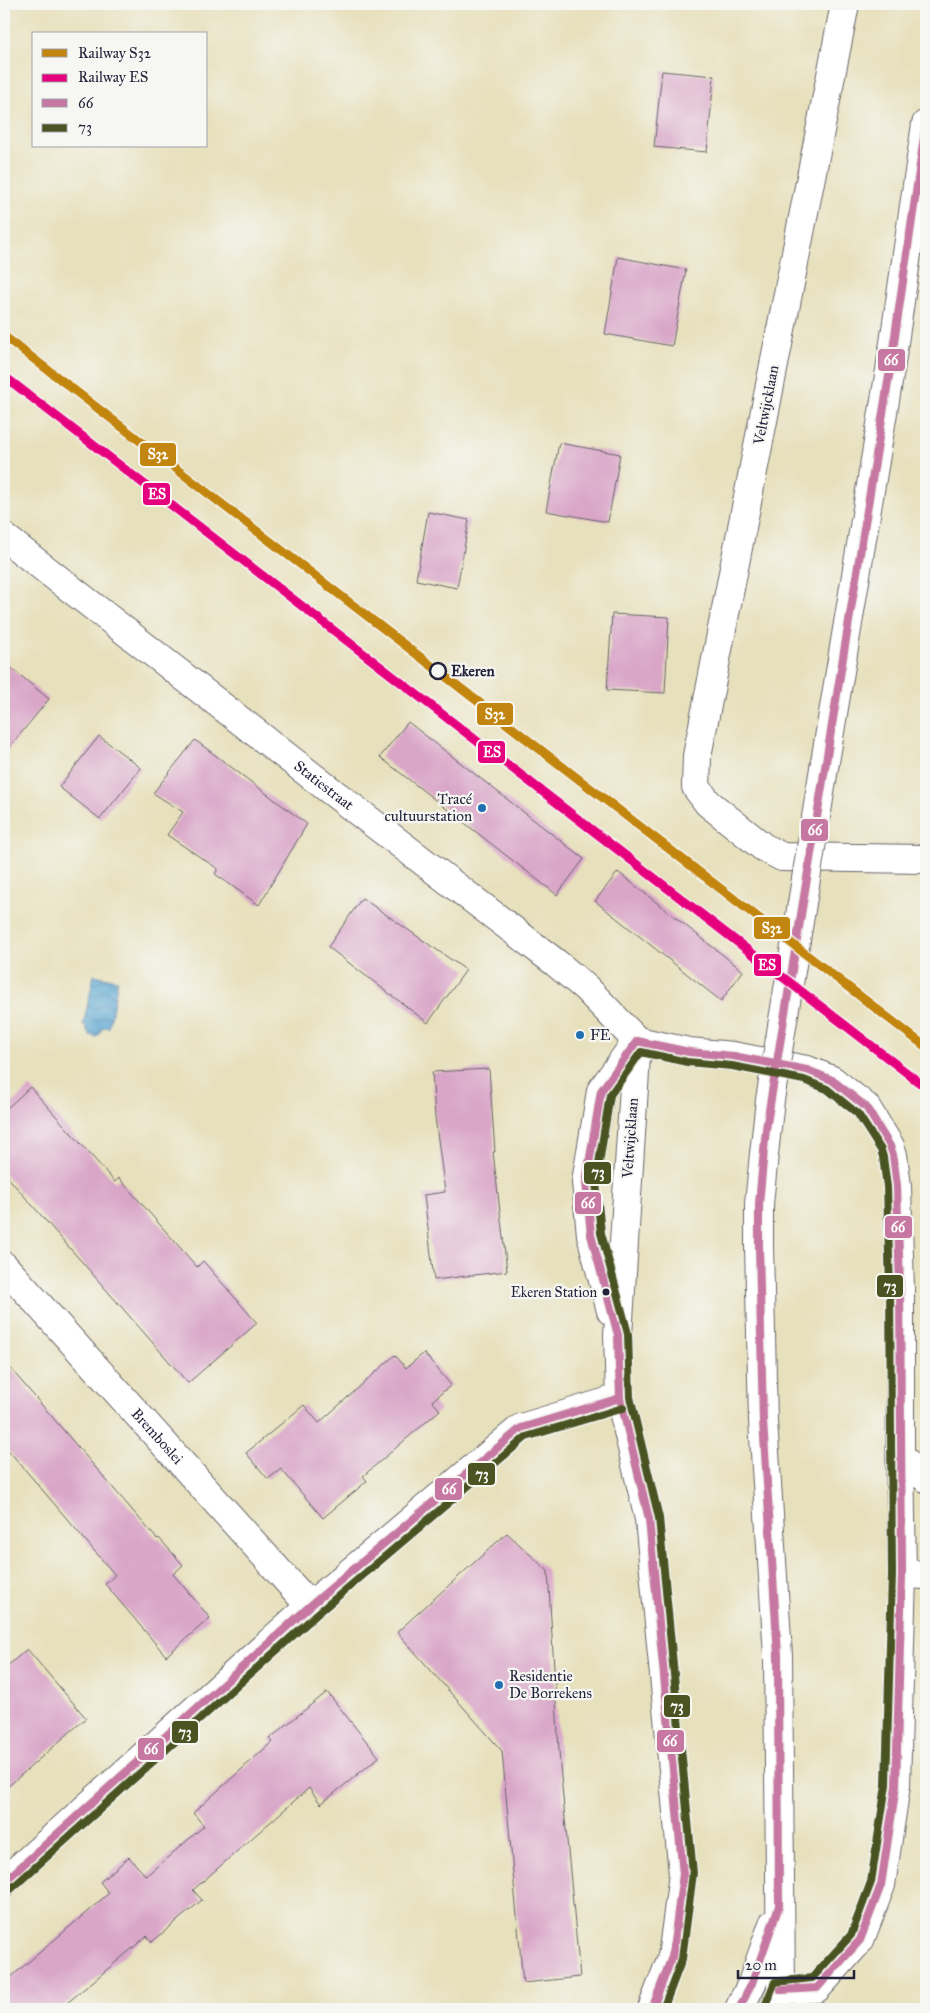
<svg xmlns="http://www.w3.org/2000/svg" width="930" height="2013" font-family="'IM FELL Great Primer',serif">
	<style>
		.water { fill: url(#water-waves); stroke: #3c6386 }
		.building { fill: #d9a6c8 }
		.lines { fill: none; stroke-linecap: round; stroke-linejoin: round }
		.minor-casing { stroke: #676468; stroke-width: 30 }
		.minor { stroke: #fff; stroke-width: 28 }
		.minor-bridge-casing { stroke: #676468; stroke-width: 30; stroke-linecap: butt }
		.minor-bridge { stroke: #fff; stroke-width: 28 }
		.bus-1-casing { stroke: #f6f6f2; stroke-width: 11 }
		.bus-2-casing { stroke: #f6f6f2; stroke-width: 11 }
		.bus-1 { stroke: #c678a2; stroke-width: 8 }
		.bus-2 { stroke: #4a5321; stroke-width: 8 }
		.rail-1-casing { stroke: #f6f6f2; stroke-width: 12 }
		.rail-2-casing { stroke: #f6f6f2; stroke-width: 12 }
		.rail-1 { stroke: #c2850f; stroke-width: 9 }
		.rail-2 { stroke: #e5007d; stroke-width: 9 }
		.stop-dot { fill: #f6f6f2; stroke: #22223b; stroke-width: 2.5 }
		.poi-dot { fill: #1f6fb2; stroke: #f6f6f2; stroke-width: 2 }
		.bus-dot { fill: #22223b; stroke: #f6f6f2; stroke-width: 2 }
		.labels { text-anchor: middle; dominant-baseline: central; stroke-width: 4.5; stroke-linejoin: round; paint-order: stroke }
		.bus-label { font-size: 14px; fill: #22223b; stroke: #f6f6f2; text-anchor: end }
		.street-label { font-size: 15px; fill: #22223b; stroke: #f6f6f2 }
		.stop-label { font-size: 15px; font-weight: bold; fill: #22223b; stroke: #f6f6f2; text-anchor: start }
		.poi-label { font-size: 15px; fill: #22223b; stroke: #f6f6f2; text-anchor: start }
		.line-badge { stroke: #f6f6f2; stroke-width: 2 }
		.badge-label { font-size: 14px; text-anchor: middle; font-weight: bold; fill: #fff }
	</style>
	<defs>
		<pattern id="water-waves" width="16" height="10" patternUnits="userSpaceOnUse" patternTransform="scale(1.25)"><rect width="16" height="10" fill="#57a4d0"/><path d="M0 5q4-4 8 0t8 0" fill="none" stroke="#4885aa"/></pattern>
	</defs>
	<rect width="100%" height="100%" fill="#f6f6f2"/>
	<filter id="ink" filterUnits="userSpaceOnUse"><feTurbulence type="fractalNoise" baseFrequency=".02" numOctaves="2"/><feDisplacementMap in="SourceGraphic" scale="10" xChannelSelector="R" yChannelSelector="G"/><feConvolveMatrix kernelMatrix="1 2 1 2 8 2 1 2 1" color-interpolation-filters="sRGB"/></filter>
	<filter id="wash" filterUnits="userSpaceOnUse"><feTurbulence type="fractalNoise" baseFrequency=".0096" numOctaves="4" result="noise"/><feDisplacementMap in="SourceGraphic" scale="20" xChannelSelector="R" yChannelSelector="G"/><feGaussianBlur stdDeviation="1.12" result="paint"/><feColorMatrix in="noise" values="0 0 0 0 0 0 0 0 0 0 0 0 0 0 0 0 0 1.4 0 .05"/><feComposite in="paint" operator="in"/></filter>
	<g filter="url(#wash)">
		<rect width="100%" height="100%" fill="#e7e0bc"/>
		<!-- water -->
		<polygon class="water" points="94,975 118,980 109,1028 103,1027 99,1035 96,1037 90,1035 86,1029 87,1026 83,1025"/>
		<g id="blocks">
			<!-- building -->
			<g class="building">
				<polygon points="662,71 714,76 707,152 654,147"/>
				<polygon points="618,257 686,270 672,346 605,334"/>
				<polygon points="559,443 620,454 608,522 546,511"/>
				<polygon points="428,512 469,520 457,588 416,580"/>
				<polygon points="612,614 669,617 665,693 607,690"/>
				<polygon points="4,662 49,699 4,754"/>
				<polygon points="408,722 584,859 557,895 380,757"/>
				<polygon points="99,736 141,768 100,819 59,787"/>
				<polygon points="195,740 307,824 259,905 215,874 218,869 167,835 183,812 153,793"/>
				<polygon points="618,872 743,971 721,1001 595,901"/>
				<polygon points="362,898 466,970 428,1023 328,947"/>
				<polygon points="489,1069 495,1152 493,1152 507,1271 434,1280 424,1195 445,1192 435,1117 432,1072"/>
				<polygon points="30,1087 115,1182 119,1178 197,1267 203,1261 257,1323 188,1383 4,1173 4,1111"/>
				<polygon points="424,1353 451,1385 432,1401 440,1410 363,1476 367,1481 323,1518 281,1469 268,1479 246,1453 304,1405 319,1423 395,1355 406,1368"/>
				<polygon points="4,1361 157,1539 159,1538 183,1565 173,1574 210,1618 166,1656 105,1584 115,1575 4,1445"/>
				<polygon points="507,1533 548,1571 560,1766 580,1977 523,1983 502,1751 397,1632"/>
				<polygon points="27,1649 86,1718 4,1790 4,1669"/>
				<polygon points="327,1692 379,1757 321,1804 309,1788 193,1890 202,1900 152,1942 147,1936 60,2009 4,2009 4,1983 109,1893 100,1882 129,1857 146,1876 204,1826 193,1813 272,1742 269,1739"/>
			</g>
		</g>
	</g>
	<g filter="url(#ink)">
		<use href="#blocks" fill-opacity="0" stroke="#676468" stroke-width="1"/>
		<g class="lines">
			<!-- minor casing -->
			<g class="minor-casing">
				<g id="minor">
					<polyline points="845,4 697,756 696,787 708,803 763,847 782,857 926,859"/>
					<path id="s1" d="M4 537 331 791 556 963 586 988 637 1041"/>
					<polyline points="825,762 890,370 926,124"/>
					<polyline points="637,1041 689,1052 733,1056 807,1070 832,1080 866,1107 890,1146 893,1155 897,1186 900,1290 900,1457 902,1574 896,1786 881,1885 860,1940 817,1988 781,1990"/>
					<polyline points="637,1041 618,1335 620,1398 649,1519 683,1874 672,1957 652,2009"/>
					<polyline points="764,1154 759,1204 759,1246 763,1421 778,1655 781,1990 774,2009"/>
					<path id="s2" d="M4 1266 310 1606"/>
					<polyline points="611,1311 591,1235 586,1182 601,1091 636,1042"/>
					<polyline points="900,1457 926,1478"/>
					<polyline points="902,1574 926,1575"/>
					<polyline points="4,1882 310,1606 521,1428 620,1398"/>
					<polyline points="739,2009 752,1983 773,1924"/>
				</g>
			</g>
			<!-- minor -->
			<use href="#minor" class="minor"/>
			<!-- minor-bridge casing -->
			<g class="minor-bridge-casing">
				<polyline id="minor-bridge" points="764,1154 770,1100 825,762"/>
			</g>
			<!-- minor-bridge -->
			<use href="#minor-bridge" class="minor-bridge"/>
			<!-- bus-1 casing -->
			<g class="bus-1-casing">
				<g id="bus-1">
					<polyline points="4,1882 310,1606 521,1428 620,1398"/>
					<polyline points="652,2009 672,1957 683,1874 649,1519 620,1398 618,1335 591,1235 586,1182 601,1091 637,1041 689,1052 733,1056 807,1070 832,1080 866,1107 890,1146 893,1155 897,1186 900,1290 902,1574 896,1786 881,1885 860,1940 817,1988 781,1990"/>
					<polyline points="739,2009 752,1983 779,1906 778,1655 763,1421 759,1246 759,1204 766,1129 890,370 926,124"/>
				</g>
			</g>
			<!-- bus-2 casing -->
			<g class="bus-2-casing">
				<g id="bus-2">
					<polyline points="11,1889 317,1614 526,1437 623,1408"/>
					<polyline points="663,2009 682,1959 693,1873 659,1518 630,1397 628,1334 601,1233 596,1182 610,1095 641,1052 687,1062 732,1066 804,1080 827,1089 858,1114 881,1150 883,1157 887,1187 890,1290 892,1574 886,1785 871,1882 851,1935 812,1978 775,1982 765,2006"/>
				</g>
			</g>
			<!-- bus-1 -->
			<use href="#bus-1" class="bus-1"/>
			<!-- bus-2 -->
			<use href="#bus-2" class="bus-2"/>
			<!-- rail-1 casing -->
			<g class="rail-1-casing">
				<polyline id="rail-1" points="4,336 926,1047"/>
			</g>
			<!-- rail-2 casing -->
			<g class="rail-2-casing">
				<polyline id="rail-2" points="4,376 920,1083"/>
			</g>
			<!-- rail-1 -->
			<use href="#rail-1" class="rail-1"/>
			<!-- rail-2 -->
			<use href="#rail-2" class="rail-2"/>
		</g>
	</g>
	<!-- markers -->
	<circle class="stop-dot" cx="438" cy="671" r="8"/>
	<g class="poi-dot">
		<circle cx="482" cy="808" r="5"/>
		<circle cx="580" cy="1035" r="5"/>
		<circle cx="499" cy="1685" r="5"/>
	</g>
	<circle class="bus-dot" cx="606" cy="1292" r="4.5"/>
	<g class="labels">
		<!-- bus labels -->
		<g class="bus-label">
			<text x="597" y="1292">Ekeren Station</text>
		</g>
		<!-- street labels -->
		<g class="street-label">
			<text transform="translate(766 405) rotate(-79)">Veltwijcklaan</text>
			<text stroke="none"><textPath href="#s1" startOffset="405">Statiestraat</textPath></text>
			<text transform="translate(630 1138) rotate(-86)">Veltwijcklaan</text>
			<text stroke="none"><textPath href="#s2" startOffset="229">Bremboslei</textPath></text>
		</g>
		<!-- stop labels -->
		<g class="stop-label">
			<text x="451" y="671">Ekeren</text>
		</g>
		<!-- poi labels -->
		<g class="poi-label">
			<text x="472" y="799" text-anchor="end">Tracé<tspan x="472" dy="17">cultuurstation</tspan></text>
			<text x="590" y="1035">FE</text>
			<text x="509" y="1676">Residentie<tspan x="509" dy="17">De Borrekens</tspan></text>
		</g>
	</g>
	<g class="line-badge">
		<rect x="877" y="348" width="29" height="24" rx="5" fill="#c678a2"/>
		<rect x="139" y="442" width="38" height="25" rx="5" fill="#c2850f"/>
		<rect x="142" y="482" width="29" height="24" rx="5" fill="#e5007d"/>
		<rect x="476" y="702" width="38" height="24" rx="5" fill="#c2850f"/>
		<rect x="477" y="740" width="29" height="24" rx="5" fill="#e5007d"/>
		<rect x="800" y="818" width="29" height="24" rx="5" fill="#c678a2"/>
		<rect x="753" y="916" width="38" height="24" rx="5" fill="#c2850f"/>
		<rect x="753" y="953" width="29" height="24" rx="5" fill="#e5007d"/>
		<rect x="583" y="1161" width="29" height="24" rx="5" fill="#4a5321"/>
		<rect x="574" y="1191" width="28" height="24" rx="5" fill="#c678a2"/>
		<rect x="884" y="1215" width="29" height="24" rx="5" fill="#c678a2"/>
		<rect x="876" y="1274" width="28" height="24" rx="5" fill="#4a5321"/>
		<rect x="467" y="1462" width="29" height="24" rx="5" fill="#4a5321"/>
		<rect x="434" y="1477" width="29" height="24" rx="5" fill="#c678a2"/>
		<rect x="663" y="1694" width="28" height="24" rx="5" fill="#4a5321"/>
		<rect x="171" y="1720" width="28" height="24" rx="5" fill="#4a5321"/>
		<rect x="656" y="1729" width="29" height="24" rx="5" fill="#c678a2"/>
		<rect x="137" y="1737" width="28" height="24" rx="5" fill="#c678a2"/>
	</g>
	<g class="badge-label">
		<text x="891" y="365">66</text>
		<text x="158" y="459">S32</text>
		<text x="157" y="499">ES</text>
		<text x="495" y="719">S32</text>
		<text x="492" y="757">ES</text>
		<text x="815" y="835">66</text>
		<text x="772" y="933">S32</text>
		<text x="767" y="970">ES</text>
		<text x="598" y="1177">73</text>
		<text x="588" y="1208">66</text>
		<text x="898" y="1232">66</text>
		<text x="890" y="1291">73</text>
		<text x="482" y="1479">73</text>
		<text x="449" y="1494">66</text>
		<text x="677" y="1711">73</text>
		<text x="185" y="1737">73</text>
		<text x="670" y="1746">66</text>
		<text x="151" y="1754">66</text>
	</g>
	<!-- margin -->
	<rect width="930" height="2013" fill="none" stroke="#f6f6f2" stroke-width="20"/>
	<!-- legend -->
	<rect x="32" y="32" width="175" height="115" fill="#f6f6f2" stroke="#a1a1a9"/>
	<rect x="42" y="49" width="25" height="8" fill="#c2850f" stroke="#a1a1a9"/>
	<text x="78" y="58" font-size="15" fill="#22223b">Railway S32</text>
	<rect x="42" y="74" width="25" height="8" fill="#e5007d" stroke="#a1a1a9"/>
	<text x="78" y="82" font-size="15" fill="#22223b">Railway ES</text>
	<rect x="42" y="99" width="25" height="8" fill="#c678a2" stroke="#a1a1a9"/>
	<text x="78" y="108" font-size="15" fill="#22223b">66</text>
	<rect x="42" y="124" width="25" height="8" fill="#4a5321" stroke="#a1a1a9"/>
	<text x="78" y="132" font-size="15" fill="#22223b">73</text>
	<!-- scale -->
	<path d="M738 1970v8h116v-8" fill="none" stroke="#22223b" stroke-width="2.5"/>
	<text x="745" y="1970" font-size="15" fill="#22223b" stroke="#f6f6f2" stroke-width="4" paint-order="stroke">20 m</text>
</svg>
